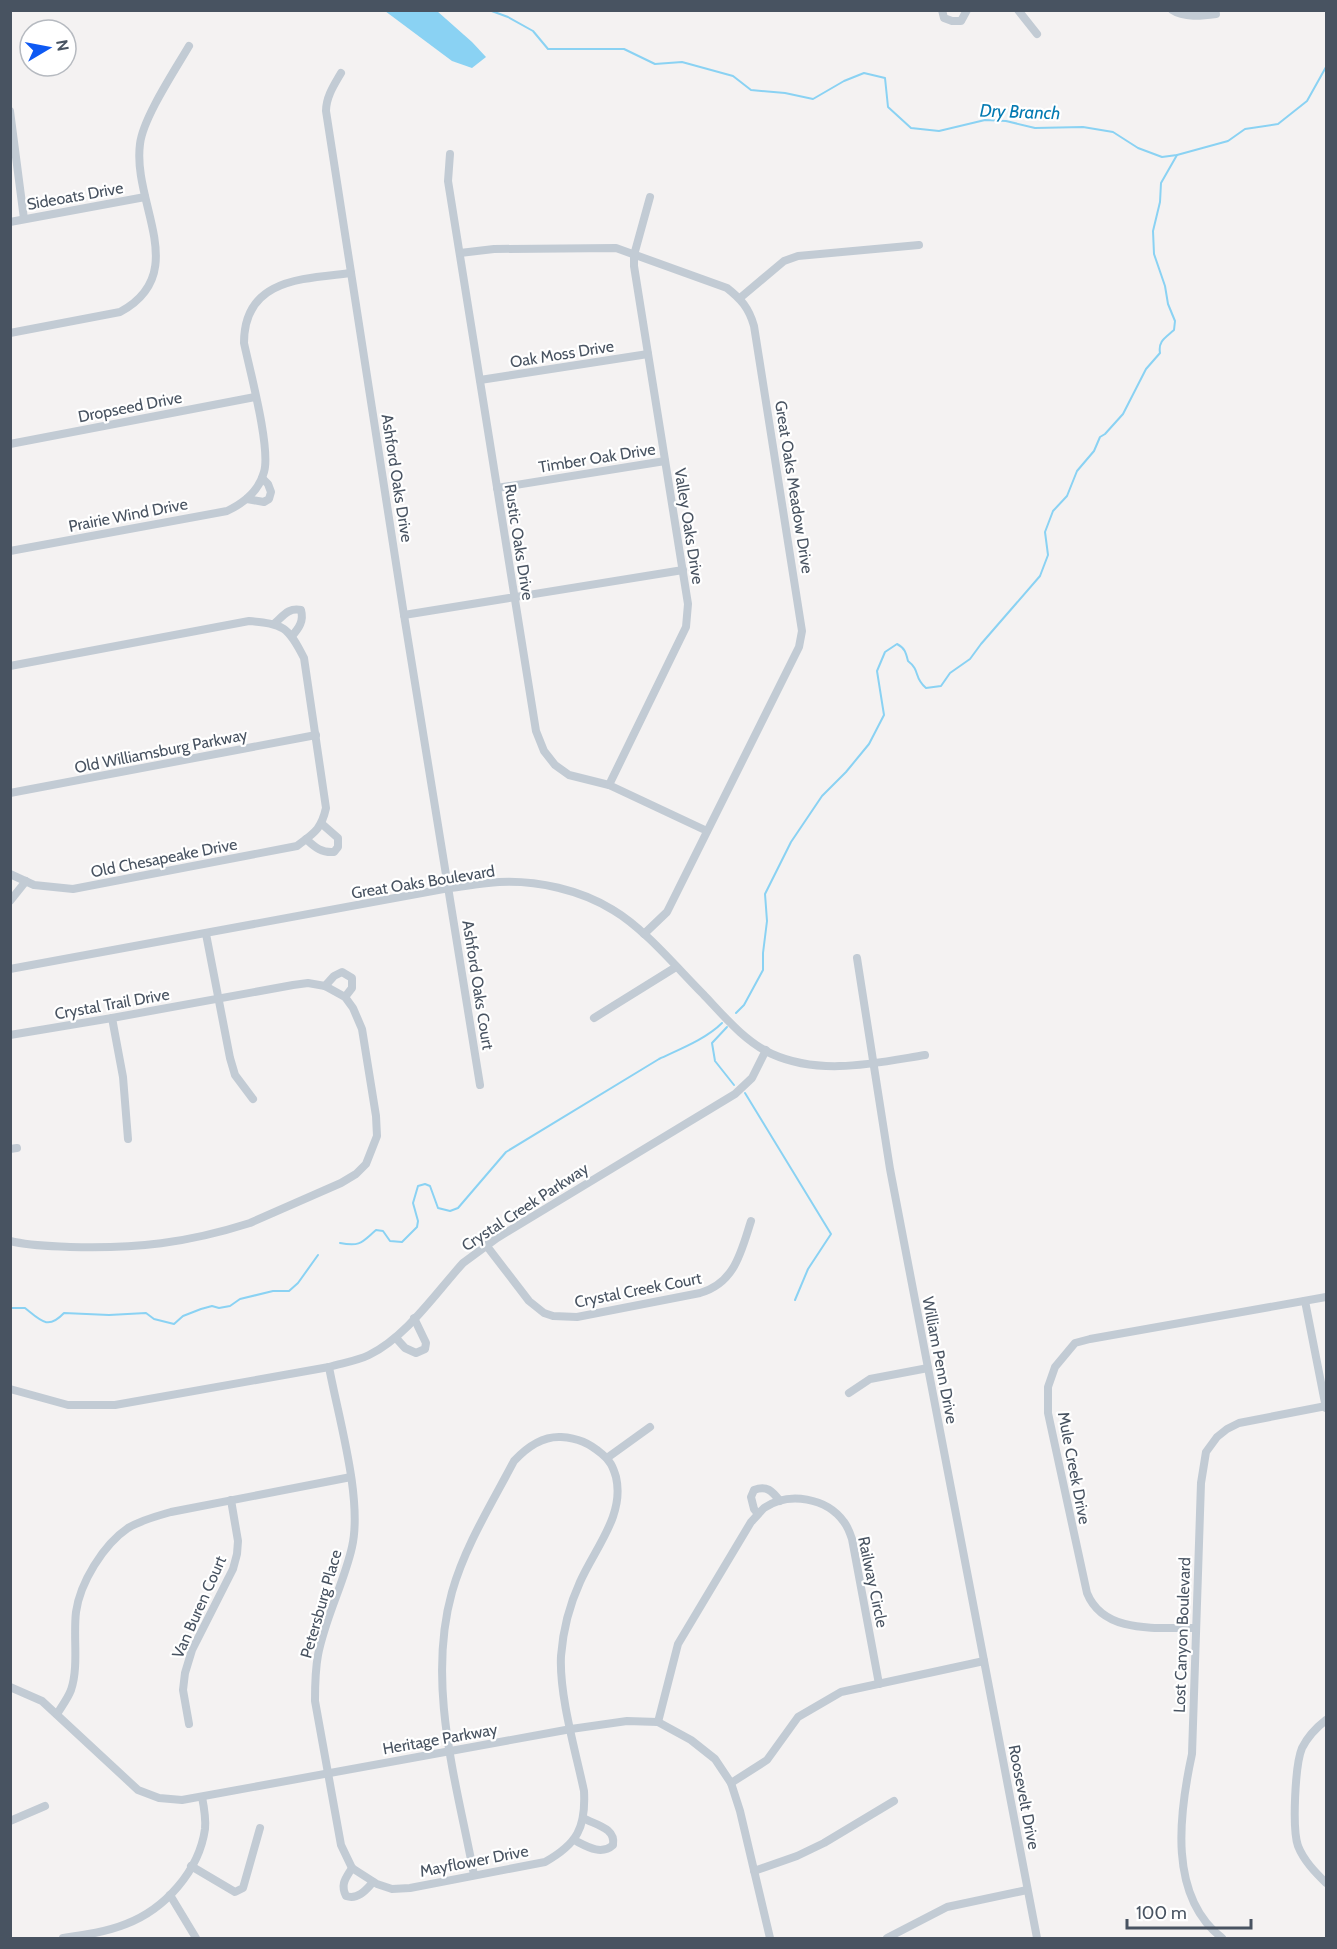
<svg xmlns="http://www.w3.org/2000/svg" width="1337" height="1949" font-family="Cabin,sans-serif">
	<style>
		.water { fill: #8ad2f3 }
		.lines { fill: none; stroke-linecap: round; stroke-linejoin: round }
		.stream { stroke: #8ad2f3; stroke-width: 2 }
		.street { stroke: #c2cbd4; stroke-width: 8 }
		.labels { text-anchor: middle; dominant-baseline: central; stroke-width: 4.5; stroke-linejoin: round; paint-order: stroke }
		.street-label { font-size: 16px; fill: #485361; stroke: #fff }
		.water-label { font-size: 18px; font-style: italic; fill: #037ab2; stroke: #fff }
	</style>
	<rect width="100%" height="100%" fill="#f4f2f2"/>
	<!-- water -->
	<polygon class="water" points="385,11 437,11 472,42 486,57 472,68 452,61"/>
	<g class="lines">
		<!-- stream -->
		<g class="stream">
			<polyline points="489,10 508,17 533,31 548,49 624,49 655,64 682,62 733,76 751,90 785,93 813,99 844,81 864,73 885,78 888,107 911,128 939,131 985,120 1006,121 1035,128 1083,127 1113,132 1138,148 1162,157 1177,155 1228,141 1245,129 1278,124 1307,101 1326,67"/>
			<path d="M736 1013 744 1005 763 970V953L767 921 765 894 791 842 822 796 846 772 869 744 884 715 877 671 885 652 897 644C905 648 906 653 908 661 921 671 913 677 926 688L941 686 950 673 970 659 981 644 1040 576 1048 555 1045 532 1053 511 1067 496 1077 471 1094 451 1100 437 1105 434 1123 414 1146 369 1160 353C1158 341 1165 338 1174 330L1175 321 1168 304 1165 286 1154 254 1153 231 1160 202 1161 183 1177 155"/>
			<polyline points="727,1027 712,1043 715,1061 734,1085"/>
			<polyline points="745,1093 831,1234 808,1269 795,1300"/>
			<path d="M340 1243C361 1247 362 1242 376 1230L383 1231 390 1241 402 1242 417 1227 418 1221 413 1203 418 1186 425 1184 430 1186 438 1208 450 1211 458 1208 506 1152 659 1059C680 1049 706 1039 722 1023"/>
			<path d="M10 1308H25C41 1321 48 1330 64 1313L109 1315 146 1313 154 1319 174 1324 183 1316 201 1309 212 1306 219 1308 230 1306 240 1299 273 1291H289L298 1283 318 1255"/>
		</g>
		<!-- street -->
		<g class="street">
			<polyline points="942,10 944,18 952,21 961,21 967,10"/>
			<polyline points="1018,10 1037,34"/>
			<path d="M1172 10C1184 18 1202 16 1216 14L1215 10"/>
			<path d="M341 73C334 85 326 97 326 111L404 615 480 1085"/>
			<polyline points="10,111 24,219"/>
			<polyline points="450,154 448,181 536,731 544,751 555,765 569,775 609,785 707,831"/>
			<polyline points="10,222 145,197"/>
			<path d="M460 253 494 249 616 248 727 288C741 299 749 308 754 326L802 631 799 647 667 912 644 934"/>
			<polyline points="740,298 784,261 798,256 919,245"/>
			<path d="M10 333 120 312C192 273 132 204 140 144 143 118 175 70 189 46"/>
			<polyline points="480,380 648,354"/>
			<polyline points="10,444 255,397"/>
			<polyline points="497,488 665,461"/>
			<polyline points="247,499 264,502 269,499 271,492 268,484 262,478"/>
			<path d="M10 551 227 511C244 503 259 491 264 472 271 449 250 371 244 343 244 278 303 279 351 273"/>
			<polyline points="404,615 683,570"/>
			<path d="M275 623C283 616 289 607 301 610 304 621 299 628 292 636"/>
			<path d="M10 666 249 621C283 624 288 626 304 658L326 808C321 830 314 833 297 846L73 889 34 885 10 874"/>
			<polyline points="609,785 686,627 688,604 634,266 634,255 650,197"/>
			<polyline points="10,793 316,735"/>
			<path d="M306 839C315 847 321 853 334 852L338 847V838L322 824"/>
			<polyline points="10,901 26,881"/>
			<polyline points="206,934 230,1058 235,1075 253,1099"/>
			<polyline points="857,958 890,1169 1037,1938"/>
			<path d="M10 969 449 888C466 886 483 883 499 882 537 880 581 890 613 910 645 929 677 968 703 994 723 1015 745 1042 772 1054 821 1076 875 1063 925 1055"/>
			<polyline points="325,986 334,976 342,972 352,978 352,988 345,997"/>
			<polyline points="112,1018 123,1077 128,1139"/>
			<polyline points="594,1018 676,967"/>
			<path d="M10 1035 112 1018 293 985 308 983 325 986 345 997 353 1008 362 1029 376 1116 377 1136 366 1164 356 1174 341 1183 250 1223C187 1243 136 1249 70 1247 50 1246 30 1246 10 1241"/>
			<polyline points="10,1149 17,1148"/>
			<path d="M486 1245 529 1301 544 1313 553 1316 577 1317 700 1293C735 1283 741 1252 751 1221"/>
			<polyline points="1305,1301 1326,1408"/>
			<polyline points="396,1338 405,1348 416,1353 425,1349 426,1343 414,1318"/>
			<path d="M329 1367C338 1416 363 1499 352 1547 344 1583 325 1618 318 1655 315 1671 315 1685 315 1701L341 1845 352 1868 377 1884 392 1889 410 1888 545 1862C577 1844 586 1828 584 1791 576 1753 559 1695 561 1656 563 1630 569 1606 580 1582 595 1548 625 1515 616 1477 613 1467 610 1460 602 1454 589 1443 578 1438 561 1437 542 1436 526 1448 514 1461 492 1503 465 1546 452 1592 426 1685 457 1784 474 1875"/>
			<path d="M10 1389 68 1405H115L329 1367C342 1363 357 1361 369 1355 406 1337 435 1294 463 1263L497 1238 735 1094 752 1078 766 1050"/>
			<polyline points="849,1393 870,1379 928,1368"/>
			<polyline points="607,1458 650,1427"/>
			<path d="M758 1514 754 1509 751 1497 754 1490C767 1485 772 1491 780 1501"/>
			<path d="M1196 1628C1158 1627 1104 1635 1087 1593L1048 1413V1387L1055 1367 1075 1343 1090 1339 1326 1297"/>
			<polyline points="10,1687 42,1701 138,1790 159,1798 182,1800 571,1729 627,1721 658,1722 691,1740 715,1759 731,1783 740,1811 770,1938"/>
			<path d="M57 1714C62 1706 68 1698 71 1690 79 1666 73 1637 76 1612 80 1583 103 1545 128 1528 141 1520 157 1516 171 1512L351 1477"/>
			<path d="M1326 1720C1317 1727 1307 1738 1302 1748 1295 1765 1292 1829 1298 1846 1304 1861 1315 1872 1326 1883"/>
			<path d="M658 1722 678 1644 751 1522C755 1518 760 1512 764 1508 789 1491 827 1498 844 1522 848 1527 850 1533 852 1539L879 1684"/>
			<polyline points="189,1724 183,1690 185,1673 192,1650 233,1569 237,1554 238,1541 231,1500"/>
			<polyline points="731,1783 767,1760 798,1717 841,1692 984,1661"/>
			<polyline points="10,1821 45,1806"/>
			<path d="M574 1840C586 1846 601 1856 613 1845 616 1828 596 1825 583 1818"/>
			<polyline points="191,1866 235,1892 243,1888 260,1828"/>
			<path d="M352 1868C346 1878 340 1884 346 1896 358 1900 366 1890 373 1882"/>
			<polyline points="754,1871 797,1856 824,1843 894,1801"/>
			<polyline points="170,1895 196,1938"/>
			<path d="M63 1938C84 1935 106 1932 126 1924 165 1909 199 1871 205 1829 206 1819 204 1807 202 1797"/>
			<polyline points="887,1938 947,1907 1027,1890"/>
			<path d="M1222 1938C1168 1896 1179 1814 1192 1754L1201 1483 1206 1452 1217 1437 1227 1429 1239 1423 1326 1406"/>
		</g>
	</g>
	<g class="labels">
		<!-- street labels -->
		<g class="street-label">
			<text transform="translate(75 196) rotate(-10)">Sideoats Drive</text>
			<text transform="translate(562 354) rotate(-9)">Oak Moss Drive</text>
			<text transform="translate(130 407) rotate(-11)">Dropseed Drive</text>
			<text transform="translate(597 458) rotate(-9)">Timber Oak Drive</text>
			<text transform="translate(397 478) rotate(81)">Ashford Oaks Drive</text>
			<text transform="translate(794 487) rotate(81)">Great Oaks Meadow Drive</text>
			<text transform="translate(128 515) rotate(-11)">Prairie Wind Drive</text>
			<text transform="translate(689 526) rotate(81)">Valley Oaks Drive</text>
			<text transform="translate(519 542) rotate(81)">Rustic Oaks Drive</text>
			<text transform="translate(161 751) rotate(-11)">Old Williamsburg Parkway</text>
			<text transform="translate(164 858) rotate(-11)">Old Chesapeake Drive</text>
			<text transform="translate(423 882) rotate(-9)">Great Oaks Boulevard</text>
			<text transform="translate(478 985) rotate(81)">Ashford Oaks Court</text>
			<text transform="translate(112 1004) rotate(-10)">Crystal Trail Drive</text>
			<text transform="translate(525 1207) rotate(-33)">Crystal Creek Parkway</text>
			<text transform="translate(638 1290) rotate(-11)">Crystal Creek Court</text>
			<text transform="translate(940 1360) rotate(79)">William Penn Drive</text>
			<text transform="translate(1074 1468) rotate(79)">Mule Creek Drive</text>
			<text transform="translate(873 1582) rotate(78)">Railway Circle</text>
			<text transform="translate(321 1604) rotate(-74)">Petersburg Place</text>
			<text transform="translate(199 1607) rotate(-66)">Van Buren Court</text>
			<text transform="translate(1182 1635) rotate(-88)">Lost Canyon Boulevard</text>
			<text transform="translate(440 1739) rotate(-10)">Heritage Parkway</text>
			<text transform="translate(1024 1797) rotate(79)">Roosevelt Drive</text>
			<text transform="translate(474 1861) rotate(-11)">Mayflower Drive</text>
		</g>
		<!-- water labels -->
		<g class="water-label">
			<text transform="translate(1020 112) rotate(2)">Dry Branch</text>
		</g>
	</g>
	<!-- border -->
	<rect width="1337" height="1949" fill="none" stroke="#485361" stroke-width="24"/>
	<!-- north arrow -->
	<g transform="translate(48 48) rotate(80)"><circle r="28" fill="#ffffff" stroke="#b6bac0" stroke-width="1.5"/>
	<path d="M0-4.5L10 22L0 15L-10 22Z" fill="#0e59f3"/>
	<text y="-9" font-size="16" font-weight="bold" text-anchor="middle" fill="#485361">N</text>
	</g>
	<!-- scale -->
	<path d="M1127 1919v9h124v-9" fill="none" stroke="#485361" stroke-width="3"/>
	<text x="1136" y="1919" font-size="18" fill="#485361" stroke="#ffffff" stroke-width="4.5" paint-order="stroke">100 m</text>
</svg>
